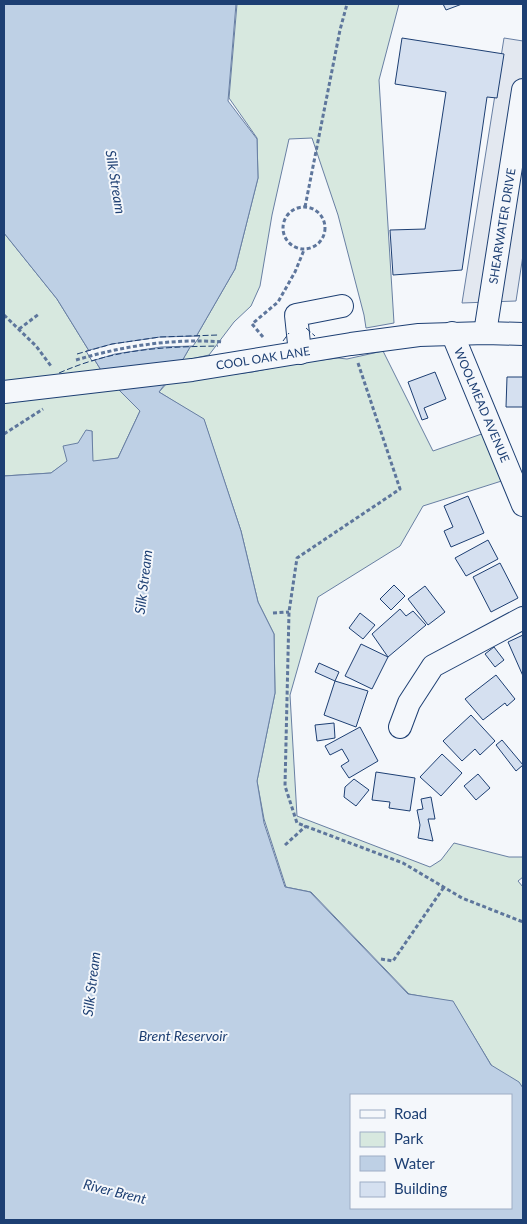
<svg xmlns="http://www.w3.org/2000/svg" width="527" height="1224" font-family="Lato,sans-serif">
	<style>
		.green { fill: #d7e8df; stroke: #687fa3 }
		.parking { fill: #e3e8f0; stroke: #687fa3 }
		.water { fill: #bed0e5; stroke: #687fa3; fill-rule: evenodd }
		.pier { fill: #f4f7fb; stroke: #687fa3 }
		.building { fill: #d5e0f0; stroke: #1d3f73 }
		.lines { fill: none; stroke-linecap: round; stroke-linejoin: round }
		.minor-casing { stroke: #1d3f73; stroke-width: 24 }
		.path { stroke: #5e769c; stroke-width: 3; stroke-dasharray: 4 2.5; stroke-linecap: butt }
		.minor { stroke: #f4f7fb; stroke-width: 22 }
		.fence { stroke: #1d3f73; stroke-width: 1; stroke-dasharray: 6 2.5; stroke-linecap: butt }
		.labels { text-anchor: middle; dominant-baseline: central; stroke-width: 4; stroke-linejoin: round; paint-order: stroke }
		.street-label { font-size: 12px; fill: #1d3f73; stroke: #f4f7fb }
		.water-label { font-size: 14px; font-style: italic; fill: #1d3f73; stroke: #f4f7fb }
	</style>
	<rect width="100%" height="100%" fill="#f4f7fb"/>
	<!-- green -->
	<g class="green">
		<polygon points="237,4 399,4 379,80 394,323 366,328 364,315 338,215 312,138 289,139 272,215 260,286 251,306 234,322 209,355 182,361 235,269 258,178 257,138 229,98"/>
		<polygon points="4,233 57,299 104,375 140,411 118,458 92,462 92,431 78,443 68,461 51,473 4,476"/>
		<polygon points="383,351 433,451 493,430 511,478 423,506 400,546 318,597 290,695 297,816 430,867 441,860 454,843 509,857 523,857 523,877 518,881 523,887 523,1088 493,1068 453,1002 409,994 311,892 286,887 264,819 257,781 275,693 274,634 258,602 241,531 204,420 159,392 168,382 252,372 297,363 338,358 347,359"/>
	</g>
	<!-- parking -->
	<polygon class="parking" points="504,38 523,41 523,255 516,301 462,303"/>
	<!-- water -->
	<path class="water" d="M4 4H236L228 101 257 139 258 178 235 269 182 361 159 392 204 419 241 531 258 602 274 634 275 693 257 781 264 823 285 887 310 892 408 994 453 1001 491 1065 519 1082 523 1088V1220H4V476L51 473 67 461 63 446 78 443 86 430 92 431 93 461 118 458 140 411 104 375 57 299 4 233ZM351 1095H511V1208H351Z"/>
	<!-- pier -->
	<polygon class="pier" points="200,336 193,346 161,347 115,354 92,361 86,351 112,344 160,337"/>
	<!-- building -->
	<g class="building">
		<polygon points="443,4 462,4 446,10"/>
		<polygon points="402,38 504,54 497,98 487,97 462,270 393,275 390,230 425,229 446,92 395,84"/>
		<polygon points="435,372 446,399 424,408 428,418 422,420 408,382"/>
		<polygon points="507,377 523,377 523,407 506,407"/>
		<polygon points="468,496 484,533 451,547 444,531 453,527 444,506"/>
		<polygon points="488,540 498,559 466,576 455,558"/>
		<polygon points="500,563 518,598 491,612 473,577"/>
		<polygon points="394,585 405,596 391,610 380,599"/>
		<polygon points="425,586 445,612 428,625 408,599"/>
		<polygon points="400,609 406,616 413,611 426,625 388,657 372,634"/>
		<polygon points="360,613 375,625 363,639 349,628"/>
		<polygon points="523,635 523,676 508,642"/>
		<polygon points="361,644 388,657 372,689 345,676"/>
		<polygon points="494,647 504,660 495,667 485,654"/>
		<polygon points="319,663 339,672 335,681 315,672"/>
		<polygon points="496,675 515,699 507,706 505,703 483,720 465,699"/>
		<polygon points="335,681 368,691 356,727 324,715"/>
		<polygon points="471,715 495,741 480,755 475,749 462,761 443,741"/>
		<polygon points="334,723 335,738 317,741 315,725"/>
		<polygon points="360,727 378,761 349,778 341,766 349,761 342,749 330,755 325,746"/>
		<polygon points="502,740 523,765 516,771 496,745"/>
		<polygon points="442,754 462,773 441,796 420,777"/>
		<polygon points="376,772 415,778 410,811 389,808 390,802 372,800"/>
		<polygon points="478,774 490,788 476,800 464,786"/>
		<polygon points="354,779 369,790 356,806 344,797 345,787"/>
		<polygon points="431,797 435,819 428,819 433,841 418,838 420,825 417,810 423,809 421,799"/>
	</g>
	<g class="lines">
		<!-- minor casing -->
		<g class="minor-casing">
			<g id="minor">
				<polyline points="452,333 523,505"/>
				<polyline points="485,333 523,90"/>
				<polyline points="300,353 296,315 342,306"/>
				<polyline points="4,392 192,370 351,344 419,335 485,333 523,334"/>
				<polyline points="400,727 409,703 433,666 523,618"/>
			</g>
		</g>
		<!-- path -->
		<g class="path">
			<circle cx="304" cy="228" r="21"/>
			<polyline points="305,207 340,30 347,4"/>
			<polyline points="4,315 36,346 51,366"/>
			<polyline points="19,329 39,314"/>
			<polyline points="263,337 252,324 278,302 295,272 304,250"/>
			<path d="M76 360C123 346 174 338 223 342"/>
			<polyline points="358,363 400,489 297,558 289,612 285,786 297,823 403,863 462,898 523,922"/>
			<polyline points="4,434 43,409"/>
			<polyline points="273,613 289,612"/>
			<polyline points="285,845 306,826"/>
			<polyline points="381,959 393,961 444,887"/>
		</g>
		<!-- minor -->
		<use href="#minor" class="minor"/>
		<!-- fence -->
		<g class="fence">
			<polyline points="306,328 315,336"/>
			<polyline points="283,341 289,333"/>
			<polyline points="77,354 112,344 160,337 218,335"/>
			<path d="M59 373C114 349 159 347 218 346"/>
		</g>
	</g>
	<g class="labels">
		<!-- street labels -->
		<g class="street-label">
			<text transform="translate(502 226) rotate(-81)">SHEARWATER DRIVE</text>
			<text transform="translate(263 358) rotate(-9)">COOL OAK LANE</text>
			<text transform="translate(482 405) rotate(67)">WOOLMEAD AVENUE</text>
		</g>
		<!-- water labels -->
		<g class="water-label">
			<text transform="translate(116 182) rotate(81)">Silk Stream</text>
			<text transform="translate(143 582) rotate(-83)">Silk Stream</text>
			<text transform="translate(91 984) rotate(-83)">Silk Stream</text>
			<text x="183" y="1035">Brent Reservoir</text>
			<text transform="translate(115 1191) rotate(14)">River Brent</text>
		</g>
	</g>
	<!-- border -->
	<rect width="527" height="1224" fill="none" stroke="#1d3f73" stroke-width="10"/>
	<!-- legend -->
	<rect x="350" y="1094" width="162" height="115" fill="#f4f7fb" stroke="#9eadc5"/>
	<rect x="360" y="1110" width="25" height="8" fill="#f4f7fb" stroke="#9eadc5"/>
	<text x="394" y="1119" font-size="15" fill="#1d3f73">Road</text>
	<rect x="360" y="1132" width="25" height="15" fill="#d7e8df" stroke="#9eadc5"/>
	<text x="394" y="1144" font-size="15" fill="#1d3f73">Park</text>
	<rect x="360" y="1156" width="25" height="15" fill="#bed0e5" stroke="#9eadc5"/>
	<text x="394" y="1169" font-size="15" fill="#1d3f73">Water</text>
	<rect x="360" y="1182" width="25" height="15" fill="#d5e0f0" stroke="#9eadc5"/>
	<text x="394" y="1194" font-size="15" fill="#1d3f73">Building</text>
</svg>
